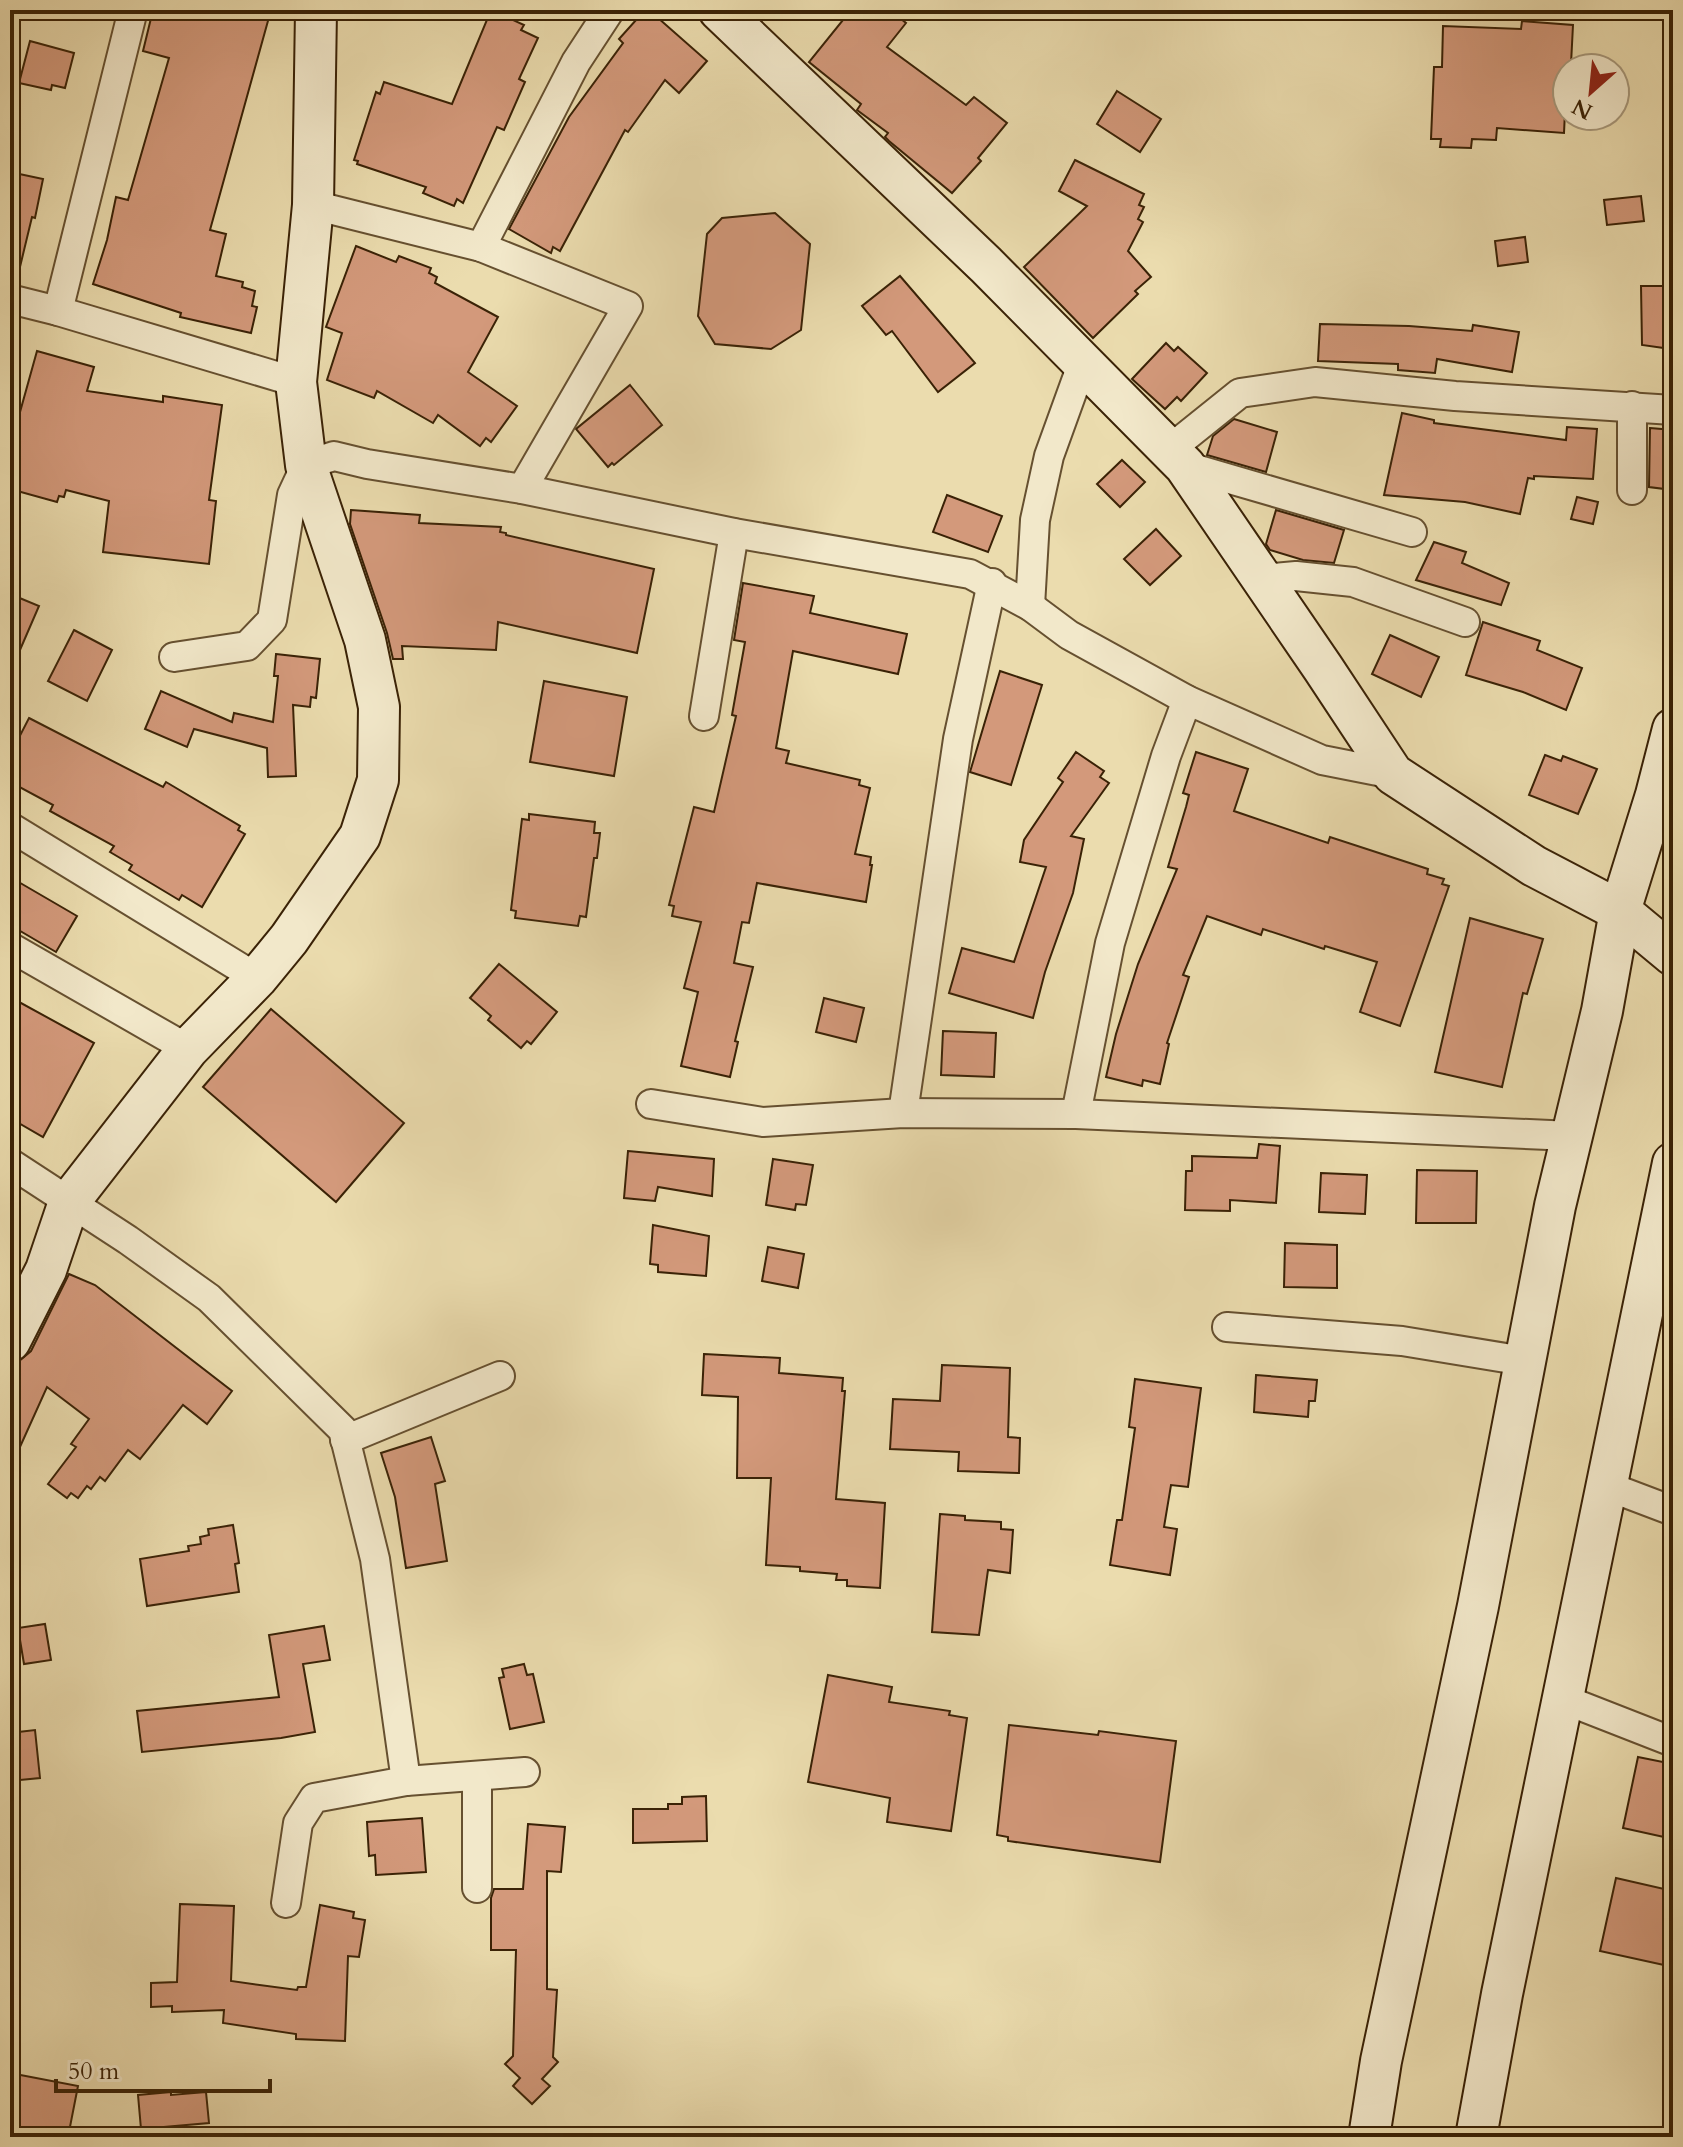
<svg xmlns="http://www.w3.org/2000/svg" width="1683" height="2147" font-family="Cardo,serif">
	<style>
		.building { fill: #d3997b; stroke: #3a2206; stroke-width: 2 }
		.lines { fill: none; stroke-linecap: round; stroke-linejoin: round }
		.street-casing { stroke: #665030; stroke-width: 32 }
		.secondary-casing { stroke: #3a2206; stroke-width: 44 }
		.street { stroke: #f2e8ca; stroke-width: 28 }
		.secondary { stroke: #f2e8ca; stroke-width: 40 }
	</style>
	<rect width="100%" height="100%" fill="#ebdcae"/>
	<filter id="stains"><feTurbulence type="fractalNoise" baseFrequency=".0025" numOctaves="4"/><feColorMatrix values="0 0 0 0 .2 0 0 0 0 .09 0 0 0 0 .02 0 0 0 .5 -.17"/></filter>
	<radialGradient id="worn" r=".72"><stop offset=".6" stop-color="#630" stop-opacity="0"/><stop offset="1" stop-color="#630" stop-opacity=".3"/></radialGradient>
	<!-- building -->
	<g class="building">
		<polygon points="153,10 271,10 210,230 226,234 216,276 243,282 242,287 255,291 252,306 257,307 251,333 180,317 181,313 93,284 107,240 116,197 128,200 169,58 143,51"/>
		<polygon points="491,10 524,25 521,30 538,38 519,79 525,82 504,130 497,127 463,203 457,199 454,206 423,193 426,187 357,164 358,161 354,160 376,92 380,94 384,82 452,104"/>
		<polygon points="645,10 649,10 707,61 679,93 665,80 628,132 625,130 560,251 553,247 551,253 509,229 569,117 623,43 619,39"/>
		<polygon points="851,10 890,10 906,23 887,47 966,105 974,97 1007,123 978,158 981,161 952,193 889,141 885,137 888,133 857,110 861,104 809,62"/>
		<polygon points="1522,21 1573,25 1571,64 1567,68 1564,133 1497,128 1496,140 1472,139 1471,148 1440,147 1441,139 1431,139 1434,67 1442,67 1443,26 1521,29"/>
		<polygon points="30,41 74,53 65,88 52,85 51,90 19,83"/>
		<polygon points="1117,91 1161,119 1140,152 1097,124"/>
		<polygon points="1075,160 1144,194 1139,205 1144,207 1138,219 1143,222 1128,251 1151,277 1135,291 1138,294 1093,338 1024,267 1087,206 1059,191"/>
		<polygon points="10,172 43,179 35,218 32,217 19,271 10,269"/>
		<polygon points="1641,196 1644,221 1607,225 1604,200"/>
		<polygon points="775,213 810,244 801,330 771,349 715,344 698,316 707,234 722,218"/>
		<polygon points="1525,237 1528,262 1498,266 1495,241"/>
		<polygon points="356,246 396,262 399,256 431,268 429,273 437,277 435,283 498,317 468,372 517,406 491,442 486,438 480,446 438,415 433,423 377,391 374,398 327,380 342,333 326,327"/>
		<polygon points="900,276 975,363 938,392 892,331 886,335 862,306"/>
		<polygon points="1641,286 1671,286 1671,349 1642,345"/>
		<polygon points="1320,324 1409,326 1472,331 1473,325 1519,332 1512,372 1437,359 1435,373 1398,370 1398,364 1318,361"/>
		<polygon points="1166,343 1174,351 1178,347 1207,373 1181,401 1177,397 1165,409 1132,379"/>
		<polygon points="37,351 94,367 87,391 163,402 163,396 222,405 209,500 216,501 209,564 103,552 109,501 66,490 64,497 59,496 57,502 10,489 10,448"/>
		<polygon points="630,385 662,425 614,465 612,463 608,467 576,429"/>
		<polygon points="1402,413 1434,420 1434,423 1566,440 1567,427 1597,429 1593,479 1534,476 1534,479 1528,478 1520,514 1465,502 1384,495"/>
		<polygon points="1234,419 1277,432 1266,472 1207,455 1213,436"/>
		<polygon points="1650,428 1673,430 1673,490 1649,487"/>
		<polygon points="1122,460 1145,482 1120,507 1097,484"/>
		<polygon points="947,495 1002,516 988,552 933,532"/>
		<polygon points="1577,497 1598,502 1593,524 1571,519"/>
		<polygon points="351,510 420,515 419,523 501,527 500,532 506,533 506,535 654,569 637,653 498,622 496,650 402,646 403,659 393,659 387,633 350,524"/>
		<polygon points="1276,510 1344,530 1334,563 1303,560 1270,550 1266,544"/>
		<polygon points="1156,529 1181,556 1150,585 1124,559"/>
		<polygon points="1434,542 1466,552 1462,563 1509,583 1501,605 1416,580"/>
		<polygon points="743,583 814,596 810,613 907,634 898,674 793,651 776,748 789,751 786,763 860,780 859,785 870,788 855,854 871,857 870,865 872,865 866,902 757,883 749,923 742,922 734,963 753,967 735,1041 738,1042 730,1077 681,1066 698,992 684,988 701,922 672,916 674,906 669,905 694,807 714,812 736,716 732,715 745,642 734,640"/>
		<polygon points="10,594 39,606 10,673"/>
		<polygon points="1483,622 1540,641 1537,650 1582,668 1566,710 1523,692 1466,675"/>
		<polygon points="74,630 112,650 87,701 48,681"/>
		<polygon points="1390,635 1439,657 1421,697 1372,674"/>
		<polygon points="276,654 320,659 316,698 311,697 310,707 293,705 296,776 268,777 267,748 194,729 187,747 145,729 161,691 232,722 234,713 273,722 278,676 274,676"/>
		<polygon points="1000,671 1042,685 1011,785 970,772"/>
		<polygon points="544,681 627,697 614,776 530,762"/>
		<polygon points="29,718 163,787 166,782 240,826 238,830 245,834 202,907 182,895 179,900 129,870 132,865 110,852 114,846 50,811 53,805 10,782 10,755"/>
		<polygon points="1076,752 1104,771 1100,777 1109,783 1071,836 1084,839 1073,893 1045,972 1033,1018 949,993 962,948 1014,962 1046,867 1020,862 1024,840 1063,782 1058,778"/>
		<polygon points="1196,752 1248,769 1234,811 1328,843 1330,837 1428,869 1427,874 1444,879 1442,884 1449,886 1400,1026 1360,1012 1377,962 1325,946 1324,949 1263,929 1261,935 1207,916 1183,975 1189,977 1167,1043 1169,1044 1160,1084 1143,1080 1142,1086 1106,1077 1116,1034 1138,964 1177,869 1168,867 1186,807 1189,795 1183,793"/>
		<polygon points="1545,755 1561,761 1563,756 1597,769 1578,814 1529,795"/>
		<polygon points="529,814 595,822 594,833 600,833 597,858 594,858 586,917 580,916 578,926 515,918 516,911 511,910 522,819 529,820"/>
		<polygon points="10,877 77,916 56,952 10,925"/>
		<polygon points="1470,918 1543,939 1527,994 1523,993 1502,1087 1435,1072"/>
		<polygon points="499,964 557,1012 531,1044 527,1041 521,1048 488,1020 491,1016 470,998"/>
		<polygon points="10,997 94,1043 43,1137 10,1118"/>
		<polygon points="824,998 864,1008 856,1042 816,1032"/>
		<polygon points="271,1009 404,1123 336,1202 203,1087"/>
		<polygon points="943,1031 996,1033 994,1077 941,1075"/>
		<polygon points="1259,1144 1280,1146 1276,1203 1230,1200 1230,1211 1185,1210 1186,1171 1192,1171 1192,1156 1257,1158"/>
		<polygon points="628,1151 714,1159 712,1196 658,1187 655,1201 624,1198"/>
		<polygon points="773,1159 813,1165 806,1205 796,1204 795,1210 766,1205"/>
		<polygon points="1417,1170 1477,1171 1476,1223 1416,1223"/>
		<polygon points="1321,1173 1367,1175 1365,1214 1319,1212"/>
		<polygon points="653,1225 709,1236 706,1276 658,1272 658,1265 650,1264"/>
		<polygon points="1285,1243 1337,1245 1337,1288 1284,1287"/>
		<polygon points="768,1247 804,1254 798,1288 762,1281"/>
		<polygon points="69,1274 95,1285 232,1391 207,1424 183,1405 140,1459 128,1450 105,1481 100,1477 91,1489 87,1486 78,1498 71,1493 67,1498 48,1484 76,1447 71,1444 89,1419 47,1387 10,1469 10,1380 18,1362 31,1351"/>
		<polygon points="704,1354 780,1358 779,1373 843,1378 842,1391 845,1391 836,1499 885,1503 880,1588 847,1586 847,1580 836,1580 837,1574 800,1571 800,1567 766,1565 771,1478 737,1478 738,1397 702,1395"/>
		<polygon points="942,1365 1010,1368 1008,1437 1020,1438 1019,1473 958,1471 959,1452 890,1449 893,1399 940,1401"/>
		<polygon points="1256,1375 1317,1380 1315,1401 1309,1401 1308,1417 1254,1412"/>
		<polygon points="1135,1379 1201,1388 1188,1487 1171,1485 1164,1527 1177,1529 1170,1575 1110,1565 1117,1520 1122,1520 1135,1428 1129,1427"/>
		<polygon points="431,1437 445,1481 435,1484 447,1561 406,1568 395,1497 381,1453"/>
		<polygon points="940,1514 965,1516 965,1520 1001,1522 1001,1529 1013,1530 1010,1573 988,1570 979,1635 932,1632"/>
		<polygon points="233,1525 239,1563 235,1564 239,1592 147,1606 140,1559 189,1551 188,1546 201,1544 200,1537 209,1535 208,1529"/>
		<polygon points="45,1624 51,1660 24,1664 18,1628"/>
		<polygon points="324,1626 330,1660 303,1664 315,1732 281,1738 142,1752 137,1711 279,1697 269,1635"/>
		<polygon points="524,1664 527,1675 533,1674 544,1722 510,1729 499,1678 504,1677 502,1669"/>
		<polygon points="828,1675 892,1687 889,1702 950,1711 949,1715 967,1718 951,1831 887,1822 890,1798 808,1782"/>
		<polygon points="1009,1725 1098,1735 1099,1731 1176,1741 1160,1862 1008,1841 1008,1837 997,1835"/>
		<polygon points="35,1730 40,1778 10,1781 10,1733"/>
		<polygon points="1638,1757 1673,1764 1673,1839 1623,1828"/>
		<polygon points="706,1796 707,1841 633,1843 633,1809 668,1809 668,1804 682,1804 682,1797"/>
		<polygon points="422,1818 426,1872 376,1875 375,1855 369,1856 367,1822"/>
		<polygon points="528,1824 565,1827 561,1872 547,1871 547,1989 557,1990 553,2057 558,2062 542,2079 550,2086 532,2104 513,2086 520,2078 505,2064 513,2056 516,1950 491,1950 491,1898 494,1889 523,1889"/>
		<polygon points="1616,1878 1673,1891 1673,1967 1600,1951"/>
		<polygon points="180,1904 234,1906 231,1981 297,1990 298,1987 306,1987 320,1905 354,1912 353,1918 365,1920 359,1957 348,1956 345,2041 296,2039 296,2034 223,2023 224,2010 172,2012 172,2006 151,2007 151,1983 177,1982"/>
		<polygon points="10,2073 78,2086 68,2137 52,2137 10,2129"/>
		<polygon points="171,2092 171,2095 206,2092 209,2123 141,2129 138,2095"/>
	</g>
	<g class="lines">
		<!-- street casing -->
		<g class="street-casing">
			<g id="street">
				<polyline points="313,205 481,247 628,306 522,489"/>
				<polyline points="481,247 576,62 610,10"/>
				<polyline points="10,299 58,311 296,382"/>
				<polyline points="58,311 133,10"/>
				<polyline points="1632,406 1632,490"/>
				<polyline points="1169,450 1240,393 1315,382 1455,396 1673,410"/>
				<polyline points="1185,466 1412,532"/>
				<polyline points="1263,579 1296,576 1353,582 1465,622"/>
				<polyline points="1030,606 1035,520 1049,456 1083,362"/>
				<polyline points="174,657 247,646 272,620 292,495 306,465 334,456 367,464 522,489 734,533 970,574 1030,606 1069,635 1187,700 1322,760 1393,774"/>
				<polyline points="704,716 734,533"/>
				<polyline points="10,827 257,978"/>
				<polyline points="10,947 188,1049"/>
				<polyline points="651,1104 763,1122 903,1113 1076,1114 1572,1136"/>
				<polyline points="903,1113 958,739 992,583"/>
				<polyline points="1076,1114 1110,943 1166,756 1187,700"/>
				<polyline points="10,1163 128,1240 209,1298 343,1430 375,1559 406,1781 314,1798 298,1823 286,1903"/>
				<polyline points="1227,1327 1402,1341 1524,1361"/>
				<polyline points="345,1440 500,1376"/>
				<polyline points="1607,1486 1673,1511"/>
				<polyline points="1563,1699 1673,1742"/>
				<polyline points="477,1778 477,1888"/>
				<polyline points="406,1781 525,1772"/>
			</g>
		</g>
		<!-- secondary casing -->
		<g class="secondary-casing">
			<g id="secondary">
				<polyline points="719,10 986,265 1185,466 1323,668 1393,774 1534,866 1620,911 1673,955"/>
				<polyline points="10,1341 46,1270 69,1202 188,1049 257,978 289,939 360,836 378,780 379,707 365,640 306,465 296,382 313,205 316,10"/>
				<polyline points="1369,2137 1381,2061 1478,1606 1555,1206 1602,1011 1620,911 1656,795 1673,729"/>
				<polyline points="1476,2137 1502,1994 1673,1163"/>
			</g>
		</g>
		<!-- street -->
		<use href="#street" class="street"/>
		<!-- secondary -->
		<use href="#secondary" class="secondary"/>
	</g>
	<!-- margin -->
	<rect width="1683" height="2147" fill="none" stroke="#ebdcae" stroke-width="40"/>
	<rect x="12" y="12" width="1659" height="2123" fill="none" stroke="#3a2206" stroke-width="4"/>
	<rect x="20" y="20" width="1643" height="2107" fill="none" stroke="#3a2206" stroke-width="2"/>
	<!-- north arrow -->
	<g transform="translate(1591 92) rotate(207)"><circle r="38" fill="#f2e8ca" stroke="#a8997c" stroke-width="2"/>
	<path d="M0-6L14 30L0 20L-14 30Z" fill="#8f2418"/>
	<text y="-12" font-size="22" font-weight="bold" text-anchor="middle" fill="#3a2206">N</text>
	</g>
	<!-- scale -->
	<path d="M56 2079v12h214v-12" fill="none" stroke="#3a2206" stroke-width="4"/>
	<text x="68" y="2079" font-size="24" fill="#3a2206" stroke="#f2e8ca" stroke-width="6" paint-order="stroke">50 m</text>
	<rect width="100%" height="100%" filter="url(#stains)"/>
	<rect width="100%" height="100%" fill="url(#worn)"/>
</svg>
